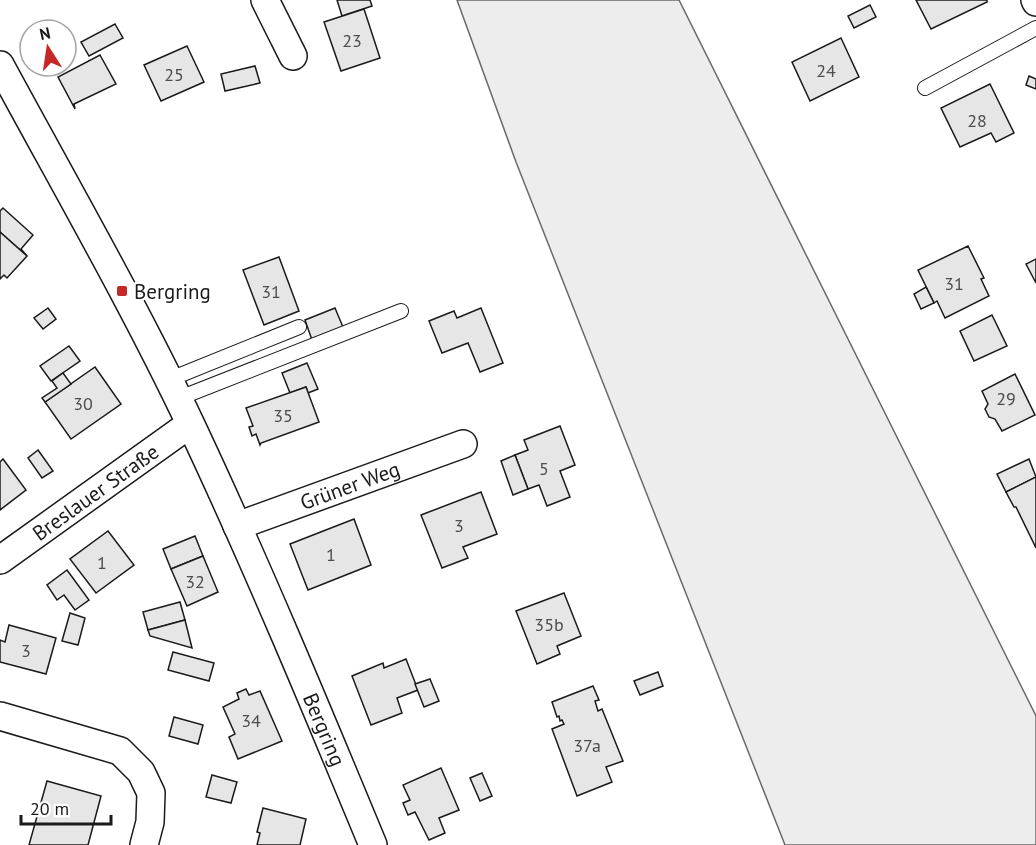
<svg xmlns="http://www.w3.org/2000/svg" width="1036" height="845" font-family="'PT Sans',sans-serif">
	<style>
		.built { fill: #ededed; stroke: #6a6a6a; stroke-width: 1.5 }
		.building { fill: #e6e6e6; stroke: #1a1a1a; stroke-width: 1.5 }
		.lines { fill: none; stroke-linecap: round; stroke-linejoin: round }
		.service-casing { stroke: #1a1a1a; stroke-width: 16 }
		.minor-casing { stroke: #1a1a1a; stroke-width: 30 }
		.service { stroke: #fff; stroke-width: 14 }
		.minor { stroke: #fff; stroke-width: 27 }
		.poi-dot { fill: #c62828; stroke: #fff; stroke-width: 2 }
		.labels { text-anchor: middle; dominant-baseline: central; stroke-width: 4.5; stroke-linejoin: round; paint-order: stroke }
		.number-label { font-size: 18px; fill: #4d4d4d }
		.poi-label { font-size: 21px; fill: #1a1a1a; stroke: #fff; text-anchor: start }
		.street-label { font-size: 21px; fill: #1a1a1a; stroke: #fff }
	</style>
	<rect width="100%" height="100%" fill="#fff"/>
	<!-- built -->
	<polygon class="built" points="457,0 679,0 1036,716 1036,845 785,845 516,162"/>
	<!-- building -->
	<g class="building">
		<polygon points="337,0 370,0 372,6 342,16"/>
		<polygon points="916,0 987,0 987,2 931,29"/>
		<polygon points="870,5 876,17 854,28 848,16"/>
		<polygon points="364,9 380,58 341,71 324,22"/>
		<polygon points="115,24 123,38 89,56 81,42"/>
		<polygon points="841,38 859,77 810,101 792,62"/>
		<polygon points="187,46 204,82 161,101 144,65"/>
		<polygon points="100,55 116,84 74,104 75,109 58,77"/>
		<polygon points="255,66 260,83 225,91 221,74"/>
		<polygon points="1029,76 1036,79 1036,89 1026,85"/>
		<polygon points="990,84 1014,133 996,142 991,133 960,147 941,108"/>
		<polygon points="3,208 33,235 21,249 27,256 0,232 0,211"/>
		<polygon points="0,232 27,256 7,278 4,275 0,279"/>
		<polygon points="968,246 984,278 981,279 989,296 945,318 937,301 934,303 918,270"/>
		<polygon points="279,257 299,311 264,325 243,270"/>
		<polygon points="1036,259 1036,283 1026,264"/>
		<polygon points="926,287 934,303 921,309 914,294"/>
		<polygon points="48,308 56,319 43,329 34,318"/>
		<polygon points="335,308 343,327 312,340 305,320"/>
		<polygon points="481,308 503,363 480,372 468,343 442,353 429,321 454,311 457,318"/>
		<polygon points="992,315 1007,346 974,361 960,331"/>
		<polygon points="69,346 80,361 51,381 40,366"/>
		<polygon points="307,363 318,389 308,393 306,387 290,393 282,373"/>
		<polygon points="95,367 121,404 71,439 45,402"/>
		<polygon points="63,373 71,384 45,402 42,398 57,388 52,381"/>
		<polygon points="1015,374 1035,415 1002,431 995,419 989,417 985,409 988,404 982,391"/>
		<polygon points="306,387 319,422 261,443 260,445 256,434 252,436 249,427 253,426 246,408"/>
		<polygon points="560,426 575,465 560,471 570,497 547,506 539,485 528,489 515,455 528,450 524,440"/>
		<polygon points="38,450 53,471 42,478 28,458"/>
		<polygon points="515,455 528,489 513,495 501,461"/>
		<polygon points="3,459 26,490 0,510 0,462"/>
		<polygon points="1029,459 1036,477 1006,492 997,474"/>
		<polygon points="1036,477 1036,548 1016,507 1014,507 1006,492"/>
		<polygon points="481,492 497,534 463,547 468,558 442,568 421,515"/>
		<polygon points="354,519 371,565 308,590 290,544"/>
		<polygon points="108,531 134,565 96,593 70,559"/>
		<polygon points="195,536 203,556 171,569 163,549"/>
		<polygon points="203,556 218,592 187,606 171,569"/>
		<polygon points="67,570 89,600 75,610 64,595 57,600 47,585"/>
		<polygon points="564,593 581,636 557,646 560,654 537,664 516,611"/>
		<polygon points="180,602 185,620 148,630 143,612"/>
		<polygon points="70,613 85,618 78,645 62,641"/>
		<polygon points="185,620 192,648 150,636 148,630"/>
		<polygon points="9,625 56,638 46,674 0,662 0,640 5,642"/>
		<polygon points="173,652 214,663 209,681 168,670"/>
		<polygon points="406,659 418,690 397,698 402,713 371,725 352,676 383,663 384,668"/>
		<polygon points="658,672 663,686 640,695 634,681"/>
		<polygon points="430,679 439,701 424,707 415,684"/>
		<polygon points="593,686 599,700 595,701 598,711 602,709 623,761 606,767 612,782 577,796 552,729 564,724 562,720 560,721 559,716 557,717 552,702"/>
		<polygon points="246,689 249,695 260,691 282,741 238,759 229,737 235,734 223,707 239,699 237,693"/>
		<polygon points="174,717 203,725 198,744 169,736"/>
		<polygon points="441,768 459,810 439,818 445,833 429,840 415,812 408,815 403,803 410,800 403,785"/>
		<polygon points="482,773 492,796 480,801 470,778"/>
		<polygon points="212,775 237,782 231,803 206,797"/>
		<polygon points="47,781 101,796 88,845 29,845"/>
		<polygon points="263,808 306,819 300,845 257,845 260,833 257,832"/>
	</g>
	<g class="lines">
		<!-- service casing -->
		<g class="service-casing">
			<g id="service">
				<polyline points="925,88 1036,28"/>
				<polyline points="168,380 299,327"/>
				<polyline points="177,399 401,311"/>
			</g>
		</g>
		<!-- minor casing -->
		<g class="minor-casing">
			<g id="minor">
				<polyline points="265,0 293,56"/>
				<polyline points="1035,0 1036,2"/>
				<path id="s1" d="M0 65C65 185 133 303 191 425 256 563 315 705 373 845"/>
				<path id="s2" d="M237 526 463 444"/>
				<path id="s3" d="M0 560 190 424"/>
				<polyline points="0,716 120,751 141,772 151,793 150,822 144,845"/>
			</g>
		</g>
		<!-- service -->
		<use href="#service" class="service"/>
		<!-- minor -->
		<use href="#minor" class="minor"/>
	</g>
	<!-- markers -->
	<rect class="poi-dot" x="116" y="285" width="12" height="12" rx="3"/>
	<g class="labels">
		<!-- number labels -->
		<g class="number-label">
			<text x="352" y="40">23</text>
			<text x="826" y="70">24</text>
			<text x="174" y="74">25</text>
			<text x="977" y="120">28</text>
			<text x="954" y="283">31</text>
			<text x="271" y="291">31</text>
			<text x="1006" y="398">29</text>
			<text x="83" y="403">30</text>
			<text x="283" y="415">35</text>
			<text x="544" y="468">5</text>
			<text x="459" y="525">3</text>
			<text x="331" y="554">1</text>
			<text x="102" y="562">1</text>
			<text x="195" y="581">32</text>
			<text x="549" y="624">35b</text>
			<text x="26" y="650">3</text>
			<text x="251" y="720">34</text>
			<text x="587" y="745">37a</text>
		</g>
		<!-- poi labels -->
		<g class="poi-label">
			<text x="134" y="291">Bergring</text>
		</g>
		<!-- street labels -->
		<g class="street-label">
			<text stroke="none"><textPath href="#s2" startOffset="120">Grüner Weg</textPath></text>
			<text stroke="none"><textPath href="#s3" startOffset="117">Breslauer Straße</textPath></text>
			<text stroke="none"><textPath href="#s1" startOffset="740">Bergring</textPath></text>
		</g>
	</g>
	<!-- north arrow -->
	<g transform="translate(48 48) rotate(348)"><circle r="28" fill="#ffffff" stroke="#a3a3a3" stroke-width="1.5"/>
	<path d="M0-4.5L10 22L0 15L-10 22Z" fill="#c62828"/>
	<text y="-9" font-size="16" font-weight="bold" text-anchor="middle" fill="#1a1a1a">N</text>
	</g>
	<!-- scale -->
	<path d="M21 815v9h90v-9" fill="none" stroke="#1a1a1a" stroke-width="3"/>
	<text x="30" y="815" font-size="18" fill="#1a1a1a" stroke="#ffffff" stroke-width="4.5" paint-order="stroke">20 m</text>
</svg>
